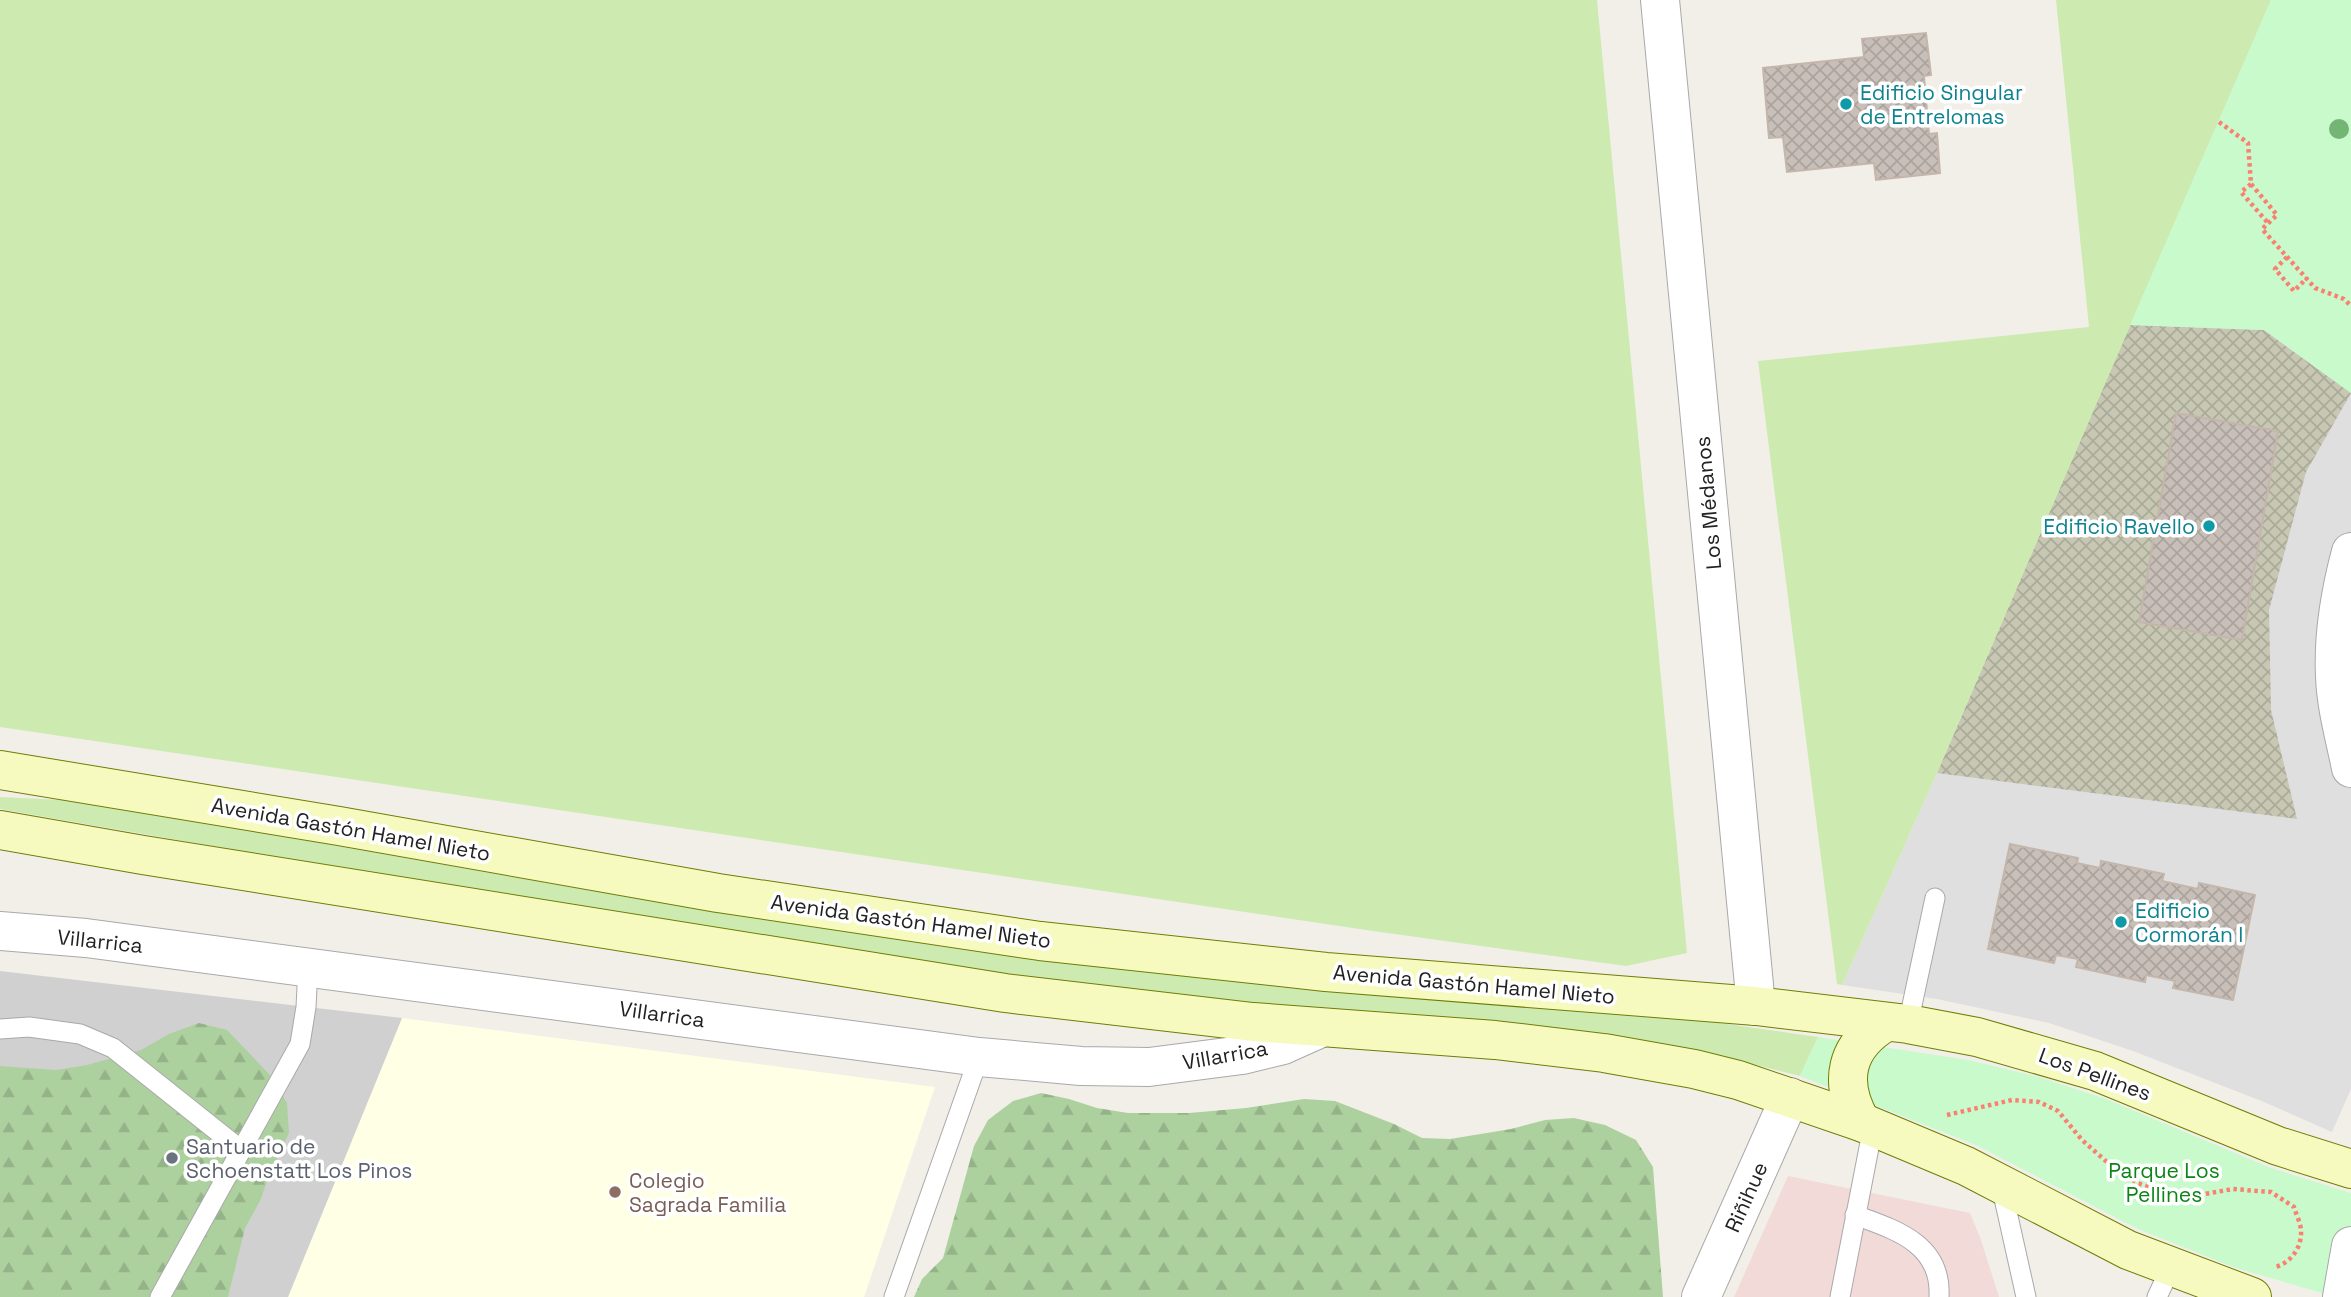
<svg xmlns="http://www.w3.org/2000/svg" width="2351" height="1297" font-family="'Space Grotesk',sans-serif">
	<style>
		.residential { fill: #e0dfdf }
		.commercial { fill: #f2dad9 }
		.education { fill: #ffffe5 }
		.religious { fill: #d0d0d0 }
		.construction { fill: url(#construction-cross-hatch) }
		.grass { fill: #cdebb0 }
		.forest { fill: url(#forest-firs) }
		.park { fill: #c8facc }
		.building { fill: url(#building-cross-hatch); stroke: #c4b6ab; stroke-width: 2 }
		.lines { fill: none; stroke-linecap: round; stroke-linejoin: round }
		.service-casing { stroke: #a9a9a9; stroke-width: 21 }
		.minor-casing { stroke: #a9a9a9; stroke-width: 40 }
		.tertiary-casing { stroke: #a9a9a9; stroke-width: 40 }
		.secondary-casing { stroke: #707d05; stroke-width: 40 }
		.path { stroke: #fa8072; stroke-width: 4.5; stroke-dasharray: 3.5 3.5; stroke-linecap: butt }
		.service { stroke: #fff; stroke-width: 19 }
		.minor { stroke: #fff; stroke-width: 38 }
		.tertiary { stroke: #fff; stroke-width: 38 }
		.secondary { stroke: #f7fabf; stroke-width: 38 }
		.tree { fill: #74b475 }
		.culture-dot { fill: #0f9aa8; stroke: #fff; stroke-width: 2.5 }
		.worship-dot { fill: #6b7280; stroke: #fff; stroke-width: 2.5 }
		.education-dot { fill: #8d6e63; stroke: #fff; stroke-width: 2.5 }
		.labels { text-anchor: middle; dominant-baseline: central; stroke-width: 7; stroke-linejoin: round; paint-order: stroke }
		.culture-label { font-size: 21px; fill: #0d838f; stroke: #fff; text-anchor: start }
		.street-label { font-size: 21px; fill: #222; stroke: #fff }
		.worship-label { font-size: 21px; fill: #5b616d; stroke: #fff; text-anchor: start }
		.park-label { font-size: 21px; fill: #0c8416; stroke: #fff }
		.education-label { font-size: 21px; fill: #785e54; stroke: #fff; text-anchor: start }
	</style>
	<defs>
		<pattern id="construction-cross-hatch" width="8" height="8" patternUnits="userSpaceOnUse" patternTransform="scale(1.75)"><rect width="8" height="8" fill="#c7c7b4"/><path d="M0 0l8 8M0 8l8-8" fill="none" stroke="#abab9a"/></pattern>
		<pattern id="forest-firs" width="22" height="20" patternUnits="userSpaceOnUse" patternTransform="scale(1.75)"><rect width="22" height="20" fill="#add19e"/><path d="M5 1l3.5 6h-7zM16 11l3.5 6h-7z" fill="#95b388"/></pattern>
		<pattern id="building-cross-hatch" width="8" height="8" patternUnits="userSpaceOnUse" patternTransform="scale(1.75)"><rect width="8" height="8" fill="#c7bfb8"/><path d="M0 0l8 8M0 8l8-8" fill="none" stroke="#aba49e"/></pattern>
	</defs>
	<rect width="100%" height="100%" fill="#f2efe9"/>
	<!-- residential -->
	<polygon class="residential" points="2271,0 2351,0 2351,1089 2332,1132 2264,1102 2133,1051 2049,1023 1937,999 1842,985 1937,773"/>
	<!-- commercial -->
	<polygon class="commercial" points="1788,1176 1970,1213 1981,1240 1999,1297 1734,1297"/>
	<!-- education -->
	<polygon class="education" points="402,1018 935,1087 864,1297 288,1297"/>
	<!-- religious -->
	<polygon class="religious" points="0,971 402,1018 288,1297 0,1297"/>
	<!-- construction -->
	<polygon class="construction" points="2130,325 2264,330 2351,393 2306,472 2269,610 2271,710 2297,819 1937,773"/>
	<!-- grass -->
	<g class="grass">
		<polygon points="0,0 1597,0 1687,953 1626,966 1373,931 0,727"/>
		<polygon points="2056,0 2271,0 1937,773 1842,985 1837,984 1758,361 2089,327"/>
		<polygon points="0,797 63,800 263,833 622,896 1663,1015 1818,1037 1800,1076 1697,1050 1278,1007 974,971 618,916 51,818 0,809"/>
	</g>
	<!-- forest -->
	<g class="forest">
		<polygon points="199,1023 227,1030 270,1075 287,1103 289,1133 270,1173 260,1201 245,1228 228,1297 0,1297 0,1066 56,1070 87,1065 141,1050 169,1034"/>
		<polygon points="1041,1093 1069,1099 1097,1108 1128,1113 1189,1113 1246,1108 1304,1099 1335,1101 1394,1124 1422,1138 1450,1139 1511,1129 1545,1120 1574,1118 1605,1125 1636,1140 1653,1167 1663,1297 914,1297 922,1279 943,1258 974,1146 988,1120 1013,1101"/>
	</g>
	<!-- park -->
	<g class="park">
		<polygon points="2271,0 2351,0 2351,393 2264,330 2130,325"/>
		<polygon points="1818,1037 1968,1060 2039,1077 2106,1099 2271,1168 2351,1193 2351,1297 2336,1297 2233,1267 2138,1229 1976,1145 1800,1076"/>
	</g>
	<!-- building -->
	<g class="building">
		<polygon points="1926,33 1931,75 1924,76 1929,134 1937,133 1940,173 1876,180 1874,163 1787,172 1783,137 1769,138 1763,68 1864,57 1862,39"/>
		<polygon points="2176,413 2278,431 2242,640 2139,622"/>
		<polygon points="2010,844 2078,858 2077,863 2100,868 2101,861 2164,874 2162,881 2198,889 2199,883 2255,895 2233,1000 2173,988 2175,981 2146,975 2145,982 2076,967 2078,959 2056,955 2054,963 1988,949"/>
	</g>
	<g class="lines">
		<!-- service casing -->
		<g class="service-casing">
			<g id="service">
				<polyline points="1908,1024 1935,898"/>
				<polyline points="0,1029 29,1027 80,1034 113,1048 241,1150"/>
				<polyline points="2001,1185 2026,1297"/>
				<path d="M1855 1215C1896 1230 1942 1244 1939 1297"/>
				<polyline points="160,1297 300,1044 306,1007 308,967"/>
				<polyline points="894,1297 979,1057"/>
				<polyline points="1840,1297 1873,1127"/>
				<polyline points="2157,1297 2171,1267"/>
			</g>
		</g>
		<!-- minor casing -->
		<g class="minor-casing">
			<g id="minor">
				<polyline points="1660,0 1756,1006"/>
				<path d="M2351 552C2340 593 2333 634 2335 676 2336 707 2345 738 2351 768"/>
				<polyline points="0,931 86,938 979,1057 1081,1066 1149,1067 1242,1055 1283,1045 1321,1028"/>
				<polyline points="2342,1297 2351,1246"/>
			</g>
		</g>
		<!-- tertiary casing -->
		<g class="tertiary-casing">
			<polyline id="tertiary" points="1701,1297 1790,1097"/>
		</g>
		<!-- secondary casing -->
		<g class="secondary-casing">
			<g id="secondary">
				<polyline points="0,770 339,826 718,893 1040,941 1326,972 1756,1006 1908,1024 1977,1037 2095,1071 2278,1146 2351,1169"/>
				<polyline points="0,830 143,855 1005,993 1253,1022 1495,1040 1604,1053 1694,1069 1738,1080 1861,1122 1966,1166 2128,1250 2252,1297"/>
				<path d="M1861 1122C1838 1082 1845 1046 1886 1022"/>
			</g>
		</g>
		<!-- path -->
		<g class="path">
			<polyline points="2219,122 2248,143 2251,184 2277,215 2262,229 2315,288 2344,299 2351,306"/>
			<polyline points="2251,184 2241,192 2268,223"/>
			<polyline points="2287,257 2275,269 2294,291 2307,278"/>
			<path d="M1947 1115 2012 1100 2039 1102 2058 1111 2082 1140 2108 1163 2137 1183 2182 1198 2233 1189 2271 1192 2294 1207C2296 1214 2301 1224 2301 1231 2302 1247 2291 1263 2275 1267"/>
		</g>
		<!-- service -->
		<use href="#service" class="service"/>
		<!-- minor -->
		<use href="#minor" class="minor"/>
		<!-- tertiary -->
		<use href="#tertiary" class="tertiary"/>
		<!-- secondary -->
		<use href="#secondary" class="secondary"/>
	</g>
	<!-- trees -->
	<circle class="tree" cx="2339" cy="129" r="10"/>
	<!-- markers -->
	<g class="culture-dot">
		<circle cx="1846" cy="104" r="7"/>
		<circle cx="2209" cy="526" r="7"/>
		<circle cx="2121" cy="922" r="7"/>
	</g>
	<circle class="worship-dot" cx="172" cy="1158" r="7"/>
	<circle class="education-dot" cx="615" cy="1192" r="7"/>
	<g class="labels">
		<!-- culture labels -->
		<g class="culture-label">
			<text x="1860" y="92">Edificio Singular<tspan x="1860" dy="24">de Entrelomas</tspan></text>
			<text x="2195" y="526" text-anchor="end">Edificio Ravello</text>
			<text x="2135" y="910">Edificio<tspan x="2135" dy="24">Cormorán I</tspan></text>
		</g>
		<!-- street labels -->
		<g class="street-label">
			<text transform="translate(1708 503) rotate(-95)">Los Médanos</text>
			<text transform="translate(351 829) rotate(10)">Avenida Gastón Hamel Nieto</text>
			<text transform="translate(911 921) rotate(8)">Avenida Gastón Hamel Nieto</text>
			<text transform="translate(100 941) rotate(6)">Villarrica</text>
			<text transform="translate(1474 984) rotate(5)">Avenida Gastón Hamel Nieto</text>
			<text transform="translate(662 1014) rotate(8)">Villarrica</text>
			<text transform="translate(1225 1055) rotate(-10)">Villarrica</text>
			<text transform="translate(2095 1074) rotate(20)">Los Pellines</text>
			<text transform="translate(1746 1197) rotate(-66)">Riñihue</text>
		</g>
		<!-- worship labels -->
		<g class="worship-label">
			<text x="186" y="1146">Santuario de<tspan x="186" dy="24">Schoenstatt Los Pinos</tspan></text>
		</g>
		<!-- park labels -->
		<g class="park-label">
			<text x="2164" y="1170">Parque Los<tspan x="2164" dy="24">Pellines</tspan></text>
		</g>
		<!-- education labels -->
		<g class="education-label">
			<text x="629" y="1180">Colegio<tspan x="629" dy="24">Sagrada Familia</tspan></text>
		</g>
	</g>
</svg>
